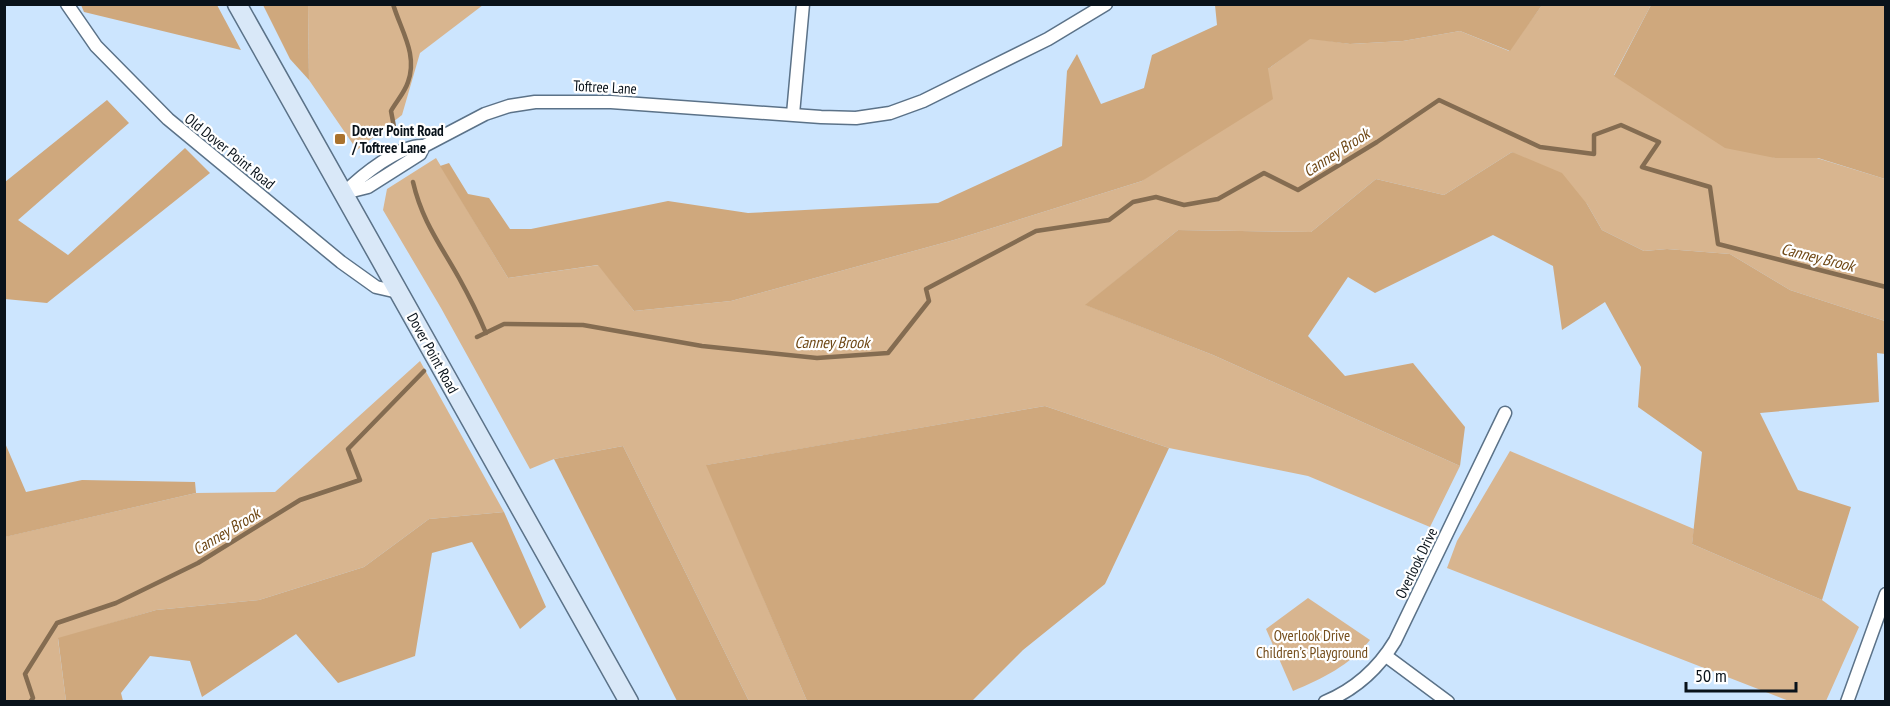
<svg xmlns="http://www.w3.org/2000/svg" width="1890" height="706" font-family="'PT Sans Narrow',sans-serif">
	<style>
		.green { fill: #d8b58f }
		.forest { fill: #cfa87d }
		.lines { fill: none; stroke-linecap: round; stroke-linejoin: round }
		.stream { stroke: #846c51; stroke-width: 4.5 }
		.minor-casing { stroke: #5b7288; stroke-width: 15 }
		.secondary-casing { stroke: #5b7288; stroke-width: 21 }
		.minor { stroke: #fff; stroke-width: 12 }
		.secondary { stroke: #d9e8f8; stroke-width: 18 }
		.poi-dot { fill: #a9722e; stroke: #fff; stroke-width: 2 }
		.labels { text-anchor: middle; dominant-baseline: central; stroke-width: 4.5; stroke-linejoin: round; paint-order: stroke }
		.street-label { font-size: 15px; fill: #09121a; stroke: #fff }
		.poi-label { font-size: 15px; font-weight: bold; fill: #09121a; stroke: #fff; text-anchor: start }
		.park-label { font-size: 15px; fill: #754e1d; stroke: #fff }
		.water-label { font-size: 16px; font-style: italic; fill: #6f4816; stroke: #fff }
	</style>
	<rect width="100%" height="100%" fill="#cce5fe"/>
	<!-- green -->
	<g class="green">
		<polygon points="308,5 308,4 483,5 420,53 402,115 357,150 309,80"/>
		<polygon points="1542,5 1651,5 1614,75 1775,158 1817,158 1885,179 1885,321 1790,290 1730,254 1667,249 1644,251 1602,230 1587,204 1512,152 1444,195 1376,179 1311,232 1178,230 1086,305 1213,355 1460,466 1430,527 1308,476 1169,448 1045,406 707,465 807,701 749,701 623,446 554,459 530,469 441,308 383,210 387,189 436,158 508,278 599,265 634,311 731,301 954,240 1142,181 1268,69 1310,38 1350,44 1403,41 1460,31 1509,51"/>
		<polygon points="420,361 504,512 429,519 364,567 259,600 156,610 58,639 66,701 5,701 4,537 196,493 275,492"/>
		<polygon points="1510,451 1694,529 1692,544 1822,600 1859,627 1826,701 1789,701 1447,568 1457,541"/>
		<path d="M1308 598 1370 640C1349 666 1323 678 1293 691L1266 629Z"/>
	</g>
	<!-- forest -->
	<g class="forest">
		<polygon points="81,5 217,5 241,50 84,12"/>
		<polygon points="263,5 308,5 309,80 290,59"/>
		<polygon points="1215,5 1542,5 1510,51 1460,31 1403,41 1350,44 1310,39 1268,69 1273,99 1142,181 954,240 731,301 634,311 598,265 508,278 440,166 449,163 468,194 489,198 510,229 531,229 668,201 748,213 938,203 1062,146 1067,71 1077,54 1101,104 1144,88 1152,55 1217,25"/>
		<polygon points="1651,5 1885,5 1885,179 1818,158 1775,158 1725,148 1614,76"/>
		<polygon points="107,100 129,123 18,220 68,255 185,148 210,173 47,303 5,299 5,182"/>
		<polygon points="1512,152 1562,173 1587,204 1602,230 1644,251 1667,249 1730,254 1790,290 1885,321 1885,354 1877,353 1879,402 1760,413 1798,490 1851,507 1822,600 1692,544 1702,452 1638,407 1641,367 1605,302 1562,330 1553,266 1493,235 1375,293 1348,277 1308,336 1345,376 1413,363 1465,427 1460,466 1213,355 1085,305 1178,230 1311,232 1376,179 1444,195"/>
		<polygon points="1045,406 1169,448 1105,584 1023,650 972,701 807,701 706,465"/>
		<polygon points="5,443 26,492 82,480 195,482 196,493 5,537"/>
		<polygon points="623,446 749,701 677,701 554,459"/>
		<polygon points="504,512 546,607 520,629 472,542 432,553 415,656 338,683 296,634 202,697 190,661 150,656 121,693 123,701 66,701 58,638 156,610 259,600 364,567 429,519"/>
	</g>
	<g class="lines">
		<!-- stream -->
		<g class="stream">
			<path d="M393 4C401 31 418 54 408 82 405 92 396 102 391 111L394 127"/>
			<path d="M413 182C422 221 440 244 459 278 469 296 478 314 486 333"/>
			<polyline points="477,337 504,324 583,325 702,346 817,358 888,353 929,301 926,289 1036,231 1109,220 1133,202 1156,197 1184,205 1218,199 1264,173 1298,190 1377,142 1439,100 1540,147 1594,154 1594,135 1621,125 1659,142 1642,167 1710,187 1718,244 1886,287"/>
			<polyline points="30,702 33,698 25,674 57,623 116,603 198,563 300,500 360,480 348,449 424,371"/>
		</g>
		<!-- minor casing -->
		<g class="minor-casing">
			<g id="minor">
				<polyline points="67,4 96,46 168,119 341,262 376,287 398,292"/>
				<polyline points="793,114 803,4"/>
				<polyline points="344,193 368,187 420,154 424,146 485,114 509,106 535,102 611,102 821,117 856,118 890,113 923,101 1048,39 1106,4"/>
				<path d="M344 193C361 176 400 144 424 146"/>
				<polyline points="1386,656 1448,702"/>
				<path d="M1325 702C1356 689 1378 669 1395 641L1505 413"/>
				<polyline points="1847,702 1886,594"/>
			</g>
		</g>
		<!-- secondary casing -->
		<g class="secondary-casing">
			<polyline id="secondary" points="237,4 629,702"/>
		</g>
		<!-- minor -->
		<use href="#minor" class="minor"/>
		<!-- secondary -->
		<use href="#secondary" class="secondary"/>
	</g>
	<!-- markers -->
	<rect class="poi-dot" x="334" y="133" width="12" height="12" rx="3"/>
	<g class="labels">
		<!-- street labels -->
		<g class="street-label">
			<text transform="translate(605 87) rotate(3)">Toftree Lane</text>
			<text transform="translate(230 151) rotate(39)">Old Dover Point Road</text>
			<text transform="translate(433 353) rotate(61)">Dover Point Road</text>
			<text transform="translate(1416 563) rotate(-64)">Overlook Drive</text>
		</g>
		<!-- poi labels -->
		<g class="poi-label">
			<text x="352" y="130">Dover Point Road<tspan x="352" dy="17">/ Toftree Lane</tspan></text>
		</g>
		<!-- park labels -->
		<g class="park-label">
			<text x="1312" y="635">Overlook Drive<tspan x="1312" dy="17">Children’s Playground</tspan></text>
		</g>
		<!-- water labels -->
		<g class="water-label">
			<text transform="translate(1336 152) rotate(-33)">Canney Brook</text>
			<text transform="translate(1818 257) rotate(14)">Canney Brook</text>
			<text x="832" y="342">Canney Brook</text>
			<text transform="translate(226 531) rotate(-31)">Canney Brook</text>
		</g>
	</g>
	<!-- border -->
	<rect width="1890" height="706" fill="none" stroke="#09121a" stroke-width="12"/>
	<!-- scale -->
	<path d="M1686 682v9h110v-9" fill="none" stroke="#09121a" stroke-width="3"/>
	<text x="1695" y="682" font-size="18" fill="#09121a" stroke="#ffffff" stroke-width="4.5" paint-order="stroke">50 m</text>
</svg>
